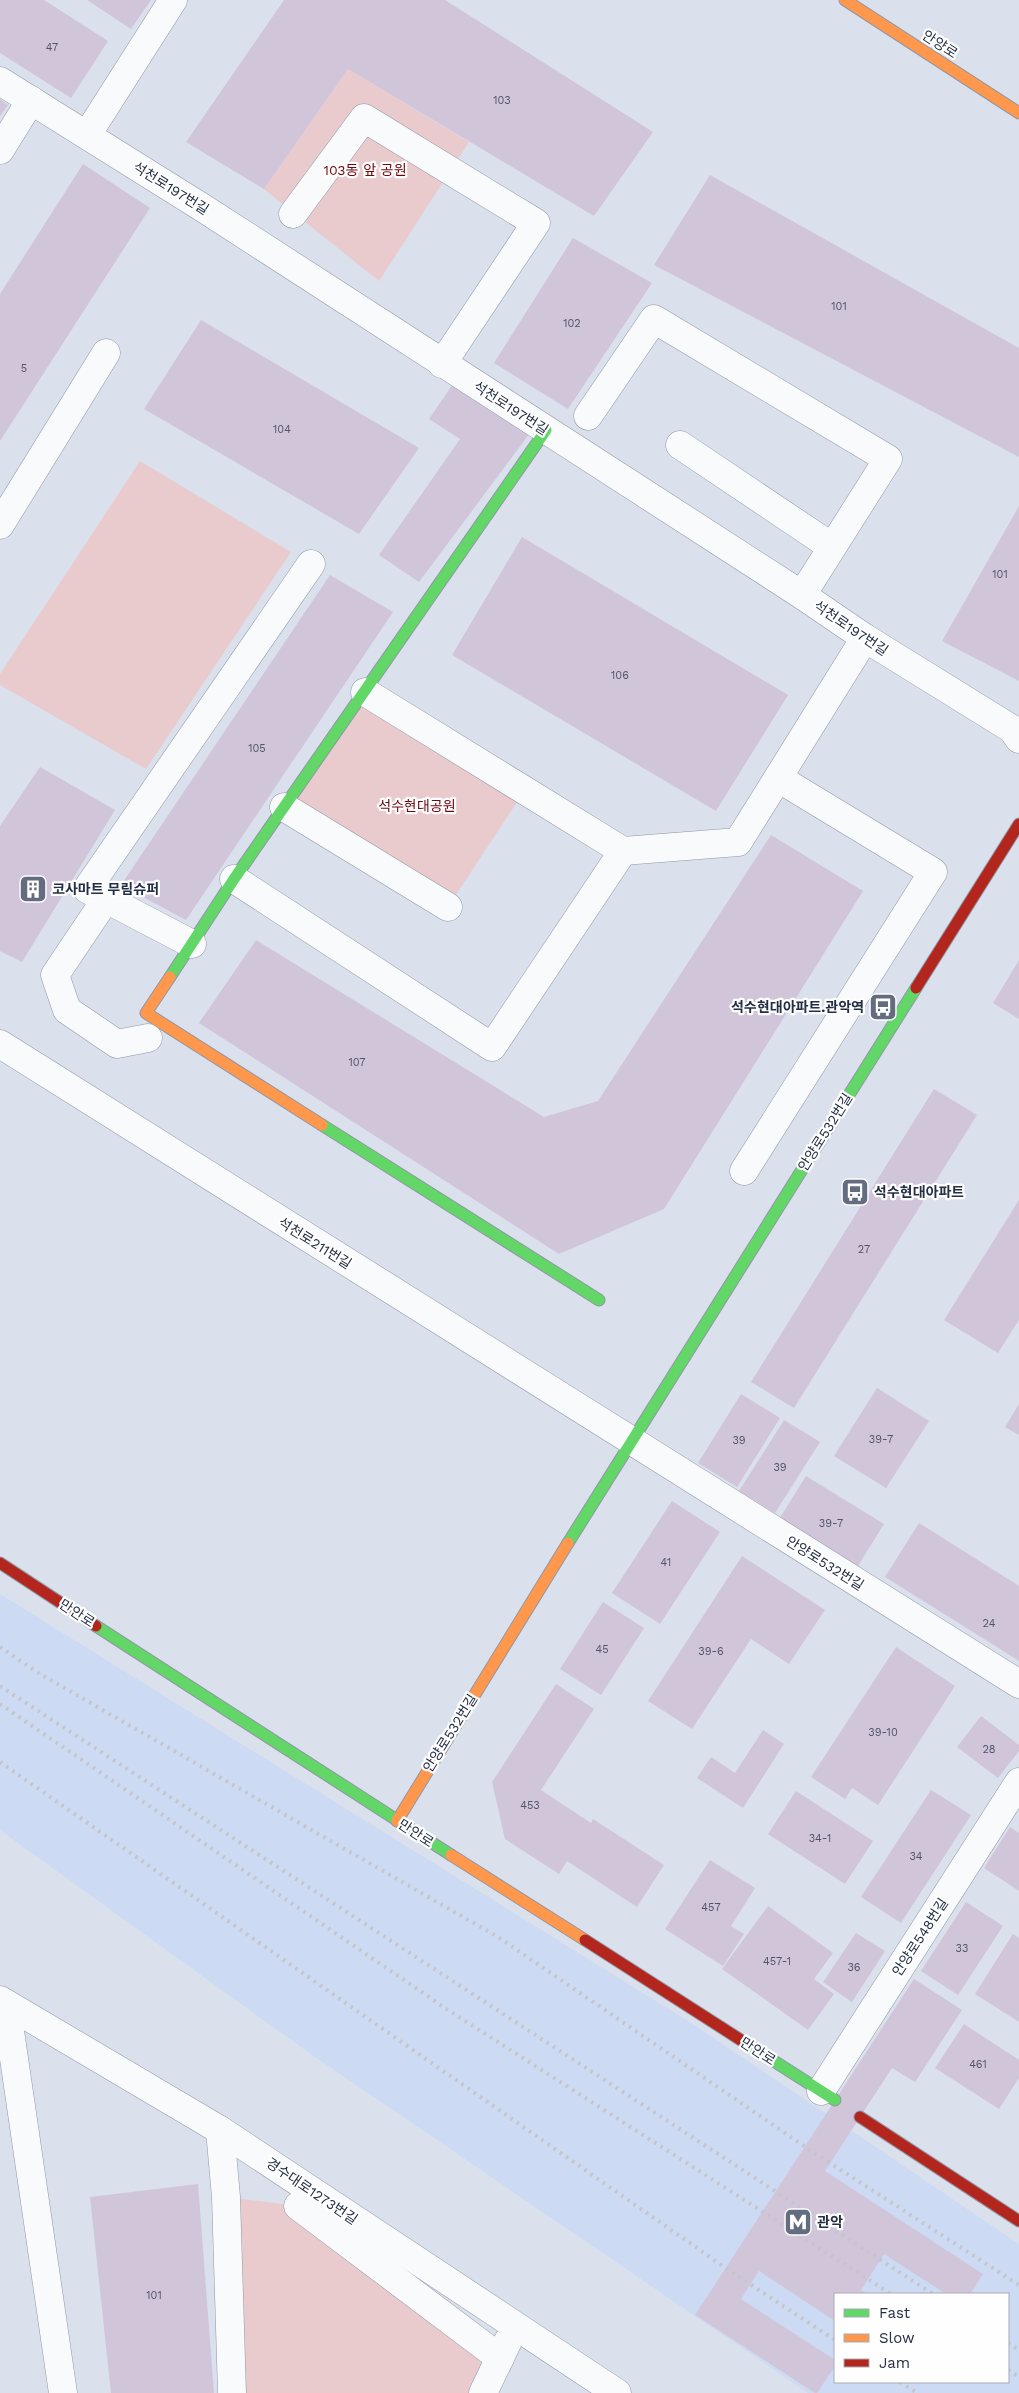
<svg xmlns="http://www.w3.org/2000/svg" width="1019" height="2393" font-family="'Work Sans','Noto Sans KR',sans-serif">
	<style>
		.built { fill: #cddaf4; fill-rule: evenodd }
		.green { fill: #e9cbcd }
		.building { fill: #d1c5da }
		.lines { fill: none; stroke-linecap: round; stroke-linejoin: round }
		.street-casing { stroke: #9197a6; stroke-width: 29 }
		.fast-casing { stroke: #9197a6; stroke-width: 13 }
		.slow-casing { stroke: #9197a6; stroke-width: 13 }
		.jam-casing { stroke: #9197a6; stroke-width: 13 }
		.street { stroke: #f9fafc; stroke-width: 28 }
		.fast { stroke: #63d668; stroke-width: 11 }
		.slow { stroke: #ff974d; stroke-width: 11 }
		.jam { stroke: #b3261e; stroke-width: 11 }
		.rail { stroke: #c4c6cb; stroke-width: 4; stroke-dasharray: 2.5 5; stroke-linecap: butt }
		.labels { text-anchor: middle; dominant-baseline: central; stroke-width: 4.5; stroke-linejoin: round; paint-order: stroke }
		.number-label { font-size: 11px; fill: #4f546a }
		.street-label { font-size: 14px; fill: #242e44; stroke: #fefefe }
		.park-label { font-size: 14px; fill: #6e090e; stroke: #fefefe }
		.poi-label { font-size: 14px; font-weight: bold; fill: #242e44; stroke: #fefefe; text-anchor: start }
	</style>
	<rect width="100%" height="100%" fill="#dae0ec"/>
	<!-- built -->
	<path class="built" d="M0 1594 696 2026 1019 2244V2393H808L305 2050 0 1830ZM835 2294H1008V2382H835Z"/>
	<!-- green -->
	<g class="green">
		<polygon points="348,69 469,142 379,281 264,189"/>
		<polygon points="140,461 291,552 146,769 0,685 0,674"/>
		<polygon points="365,692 525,790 448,907 284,807"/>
		<polygon points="226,2197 298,2206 500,2358 483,2393 232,2393"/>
	</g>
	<!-- building -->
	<g class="building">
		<polygon points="0,0 44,0 108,41 71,98 0,53"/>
		<polygon points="87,0 151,0 131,29"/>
		<polygon points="284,0 445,0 653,132 594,216 348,69 264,189 186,142"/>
		<polygon points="0,99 8,105 0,116"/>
		<polygon points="83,164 150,208 0,441 0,294"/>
		<polygon points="710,175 1019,348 1019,457 654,265"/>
		<polygon points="573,238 652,283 568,409 494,363"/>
		<polygon points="201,320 419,448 359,534 144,409"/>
		<polygon points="453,384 530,433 419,582 379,555 460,439 429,419"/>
		<polygon points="1019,506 1019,681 942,641"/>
		<polygon points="522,537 788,695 716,811 452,655"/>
		<polygon points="330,575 393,612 186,920 121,885"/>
		<polygon points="40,767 115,810 22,962 0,951 0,826"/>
		<polygon points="771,835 863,891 664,1209 559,1254 199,1023 256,940 544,1117 598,1101"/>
		<polygon points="1019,960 1019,1019 993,1003"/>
		<polygon points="934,1089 977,1115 794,1408 751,1382"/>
		<polygon points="1019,1200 1019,1320 998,1353 944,1320"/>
		<polygon points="877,1388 929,1421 886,1488 834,1456"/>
		<polygon points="741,1394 780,1418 737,1487 698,1463"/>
		<polygon points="1019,1404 1019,1435 1005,1427"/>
		<polygon points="784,1420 820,1442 775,1513 739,1491"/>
		<polygon points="806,1476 884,1524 856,1569 778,1521"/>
		<polygon points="672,1501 720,1532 660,1624 612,1593"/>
		<polygon points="919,1523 1019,1586 1019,1661 885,1577"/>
		<polygon points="742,1556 825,1610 789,1664 751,1639 692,1729 648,1701"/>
		<polygon points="603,1602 644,1628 601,1695 560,1669"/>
		<polygon points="896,1647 955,1686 878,1805 852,1788 845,1799 811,1777"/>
		<polygon points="556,1684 594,1709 541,1790 591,1823 593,1819 664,1865 637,1907 567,1861 559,1874 505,1839 492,1782"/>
		<polygon points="981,1716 1019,1745 1019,1751 998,1778 957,1747"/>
		<polygon points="763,1730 784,1744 743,1808 697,1778 711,1757 735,1773"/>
		<polygon points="931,1790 971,1815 901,1923 861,1897"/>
		<polygon points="796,1791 873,1841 845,1884 768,1834"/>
		<polygon points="1010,1827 1019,1833 1019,1891 984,1868"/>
		<polygon points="710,1860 755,1888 731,1926 744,1934 723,1966 665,1929"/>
		<polygon points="966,1902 1003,1926 958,1995 921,1971"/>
		<polygon points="768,1906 833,1953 814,1979 834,1994 808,2030 722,1969"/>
		<polygon points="856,1933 885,1951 852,2002 823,1982"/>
		<polygon points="1013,1934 1019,1938 1019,2022 975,1994"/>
		<polygon points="914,1979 962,2010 915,2082 892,2068 825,2171 983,2274 970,2294 946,2294 884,2254 861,2290 868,2294 835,2294 835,2321 759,2271 741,2299 835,2360 835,2366 817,2393 815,2393 695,2315"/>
		<polygon points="964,2024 1019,2060 1019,2078 999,2109 935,2068"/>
		<polygon points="198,2184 214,2393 111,2393 90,2197"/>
	</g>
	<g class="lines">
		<!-- street casing -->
		<g class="street-casing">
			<g id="street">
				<polyline points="0,81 203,208 802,595 865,638 1012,729 1019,739"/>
				<polyline points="87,135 173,0"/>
				<polyline points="0,150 31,100"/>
				<polyline points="293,214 364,118 536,223 442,364"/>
				<polyline points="588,416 654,319 888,459 802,595"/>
				<polyline points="680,445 832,547"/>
				<polyline points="0,525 106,353"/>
				<polyline points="365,692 623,851 738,842 865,638"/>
				<polyline points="284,807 448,907"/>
				<polyline points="234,879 492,1047 623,851"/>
				<polyline points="106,899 55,975 67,1010 117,1044 148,1038"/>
				<polyline points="192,944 87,889 311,564"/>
				<polyline points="0,1044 1019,1684"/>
				<polyline points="744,1171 933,872 778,778"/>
				<polyline points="0,2000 220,2130 617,2393"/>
				<polyline points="6,2004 63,2393"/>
				<polyline points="821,2091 1019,1782"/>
				<polyline points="220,2130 226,2197 232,2393"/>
				<polyline points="298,2206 500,2358"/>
				<polyline points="483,2393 508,2341"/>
			</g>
		</g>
		<!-- fast casing -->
		<g class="fast-casing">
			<g id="fast">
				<polyline points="170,977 234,879 546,430"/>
				<polyline points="322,1125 599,1300"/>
				<polyline points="568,1543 916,988"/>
				<polyline points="96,1626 451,1855"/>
				<polyline points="744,2042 835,2100"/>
			</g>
		</g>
		<!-- slow casing -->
		<g class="slow-casing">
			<g id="slow">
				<polyline points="845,0 1019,113"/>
				<polyline points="170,977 146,1013 322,1125"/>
				<polyline points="397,1821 568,1543"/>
				<polyline points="451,1855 585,1940"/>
			</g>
		</g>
		<!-- jam casing -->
		<g class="jam-casing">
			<g id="jam">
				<polyline points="916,988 1019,824"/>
				<polyline points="0,1563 96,1626"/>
				<polyline points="585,1940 744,2042"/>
				<polyline points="860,2117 1019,2221"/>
			</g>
		</g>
		<!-- street -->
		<use href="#street" class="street"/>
		<!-- fast -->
		<use href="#fast" class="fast"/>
		<!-- slow -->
		<use href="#slow" class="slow"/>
		<!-- jam -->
		<use href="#jam" class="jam"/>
		<!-- rail -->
		<g class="rail">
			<polyline points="0,1647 40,1674 498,1937 810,2150 1019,2285"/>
			<polyline points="0,1686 933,2294"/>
			<polyline points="0,1704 445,2008 891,2294"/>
			<polyline points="0,1762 730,2271 835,2340"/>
			<polyline points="1008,2343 1019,2350"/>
			<polyline points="1008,2370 1019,2377"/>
			<polyline points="900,2382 917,2393"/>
		</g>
	</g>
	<!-- icons -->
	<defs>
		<g id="building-square" transform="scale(1.4375)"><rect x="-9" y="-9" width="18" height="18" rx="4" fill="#646c7f" stroke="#fefefe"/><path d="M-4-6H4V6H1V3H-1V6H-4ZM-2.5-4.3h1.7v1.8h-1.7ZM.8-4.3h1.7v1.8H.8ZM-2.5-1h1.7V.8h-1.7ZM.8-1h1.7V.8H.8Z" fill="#fff"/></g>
		<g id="bus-square" transform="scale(1.4375)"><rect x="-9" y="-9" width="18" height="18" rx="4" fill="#646c7f" stroke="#fefefe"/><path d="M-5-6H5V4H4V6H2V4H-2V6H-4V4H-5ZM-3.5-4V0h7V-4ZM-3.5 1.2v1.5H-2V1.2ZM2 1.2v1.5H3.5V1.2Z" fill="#fff"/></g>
		<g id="metro-square" transform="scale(1.4375)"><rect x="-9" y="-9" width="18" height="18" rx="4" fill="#646c7f" stroke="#fefefe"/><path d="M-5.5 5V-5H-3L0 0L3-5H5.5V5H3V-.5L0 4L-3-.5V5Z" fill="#fff"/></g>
	</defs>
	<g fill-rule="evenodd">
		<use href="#building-square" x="33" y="889"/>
		<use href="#bus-square" x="883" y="1007"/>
		<use href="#bus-square" x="855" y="1192"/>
		<use href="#metro-square" x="798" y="2222"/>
	</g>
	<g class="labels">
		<!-- number labels -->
		<g class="number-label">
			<text x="52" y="47">47</text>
			<text x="502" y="100">103</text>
			<text x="839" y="306">101</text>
			<text x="572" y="323">102</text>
			<text x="24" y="368">5</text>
			<text x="282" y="429">104</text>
			<text x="1000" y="574">101</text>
			<text x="620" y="675">106</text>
			<text x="257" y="748">105</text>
			<text x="357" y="1062">107</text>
			<text x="864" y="1249">27</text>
			<text x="881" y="1439">39-7</text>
			<text x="739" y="1440">39</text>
			<text x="780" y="1467">39</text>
			<text x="831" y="1523">39-7</text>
			<text x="666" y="1562">41</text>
			<text x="989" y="1623">24</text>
			<text x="602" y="1649">45</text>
			<text x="711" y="1651">39-6</text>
			<text x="883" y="1732">39-10</text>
			<text x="989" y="1749">28</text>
			<text x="530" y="1805">453</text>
			<text x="820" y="1838">34-1</text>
			<text x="916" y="1856">34</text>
			<text x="711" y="1907">457</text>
			<text x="962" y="1948">33</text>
			<text x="777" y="1961">457-1</text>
			<text x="854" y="1967">36</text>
			<text x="978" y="2064">461</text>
			<text x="154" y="2295">101</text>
		</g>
		<!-- street labels -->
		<g class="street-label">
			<text transform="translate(940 44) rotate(33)">안양로</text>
			<text transform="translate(171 188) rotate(32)">석천로197번길</text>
			<text transform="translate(511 408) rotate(33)">석천로197번길</text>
			<text transform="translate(851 628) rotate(34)">석천로197번길</text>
			<text transform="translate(825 1132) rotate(-58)">안양로532번길</text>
			<text transform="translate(315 1243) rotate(32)">석천로211번길</text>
			<text transform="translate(825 1563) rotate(32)">안양로532번길</text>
			<text transform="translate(77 1613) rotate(33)">만안로</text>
			<text transform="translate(450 1733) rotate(-58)">안양로532번길</text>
			<text transform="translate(416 1833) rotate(33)">만안로</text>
			<text transform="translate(920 1937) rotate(-57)">안양로548번길</text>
			<text transform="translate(758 2051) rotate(33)">만안로</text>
			<text transform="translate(312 2191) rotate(34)">경수대로1273번길</text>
		</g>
		<!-- park labels -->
		<g class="park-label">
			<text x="365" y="170">103동 앞 공원</text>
			<text x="417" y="806">석수현대공원</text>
		</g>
		<!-- poi labels -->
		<g class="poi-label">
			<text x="52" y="889">코사마트 무림슈퍼</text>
			<text x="864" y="1007" text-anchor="end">석수현대아파트.관악역</text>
			<text x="874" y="1192">석수현대아파트</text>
			<text x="817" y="2222">관악</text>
		</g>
	</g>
	<!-- legend -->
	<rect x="834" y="2293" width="175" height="90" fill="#fefefe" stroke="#a7abb4"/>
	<rect x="844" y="2309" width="25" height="8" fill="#63d668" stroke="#a7abb4"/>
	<text x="879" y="2318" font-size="15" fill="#242e44">Fast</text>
	<rect x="844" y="2334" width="25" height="8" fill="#ff974d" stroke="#a7abb4"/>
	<text x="879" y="2343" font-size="15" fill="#242e44">Slow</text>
	<rect x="844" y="2359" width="25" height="8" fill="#b3261e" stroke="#a7abb4"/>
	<text x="879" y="2368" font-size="15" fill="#242e44">Jam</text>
</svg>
